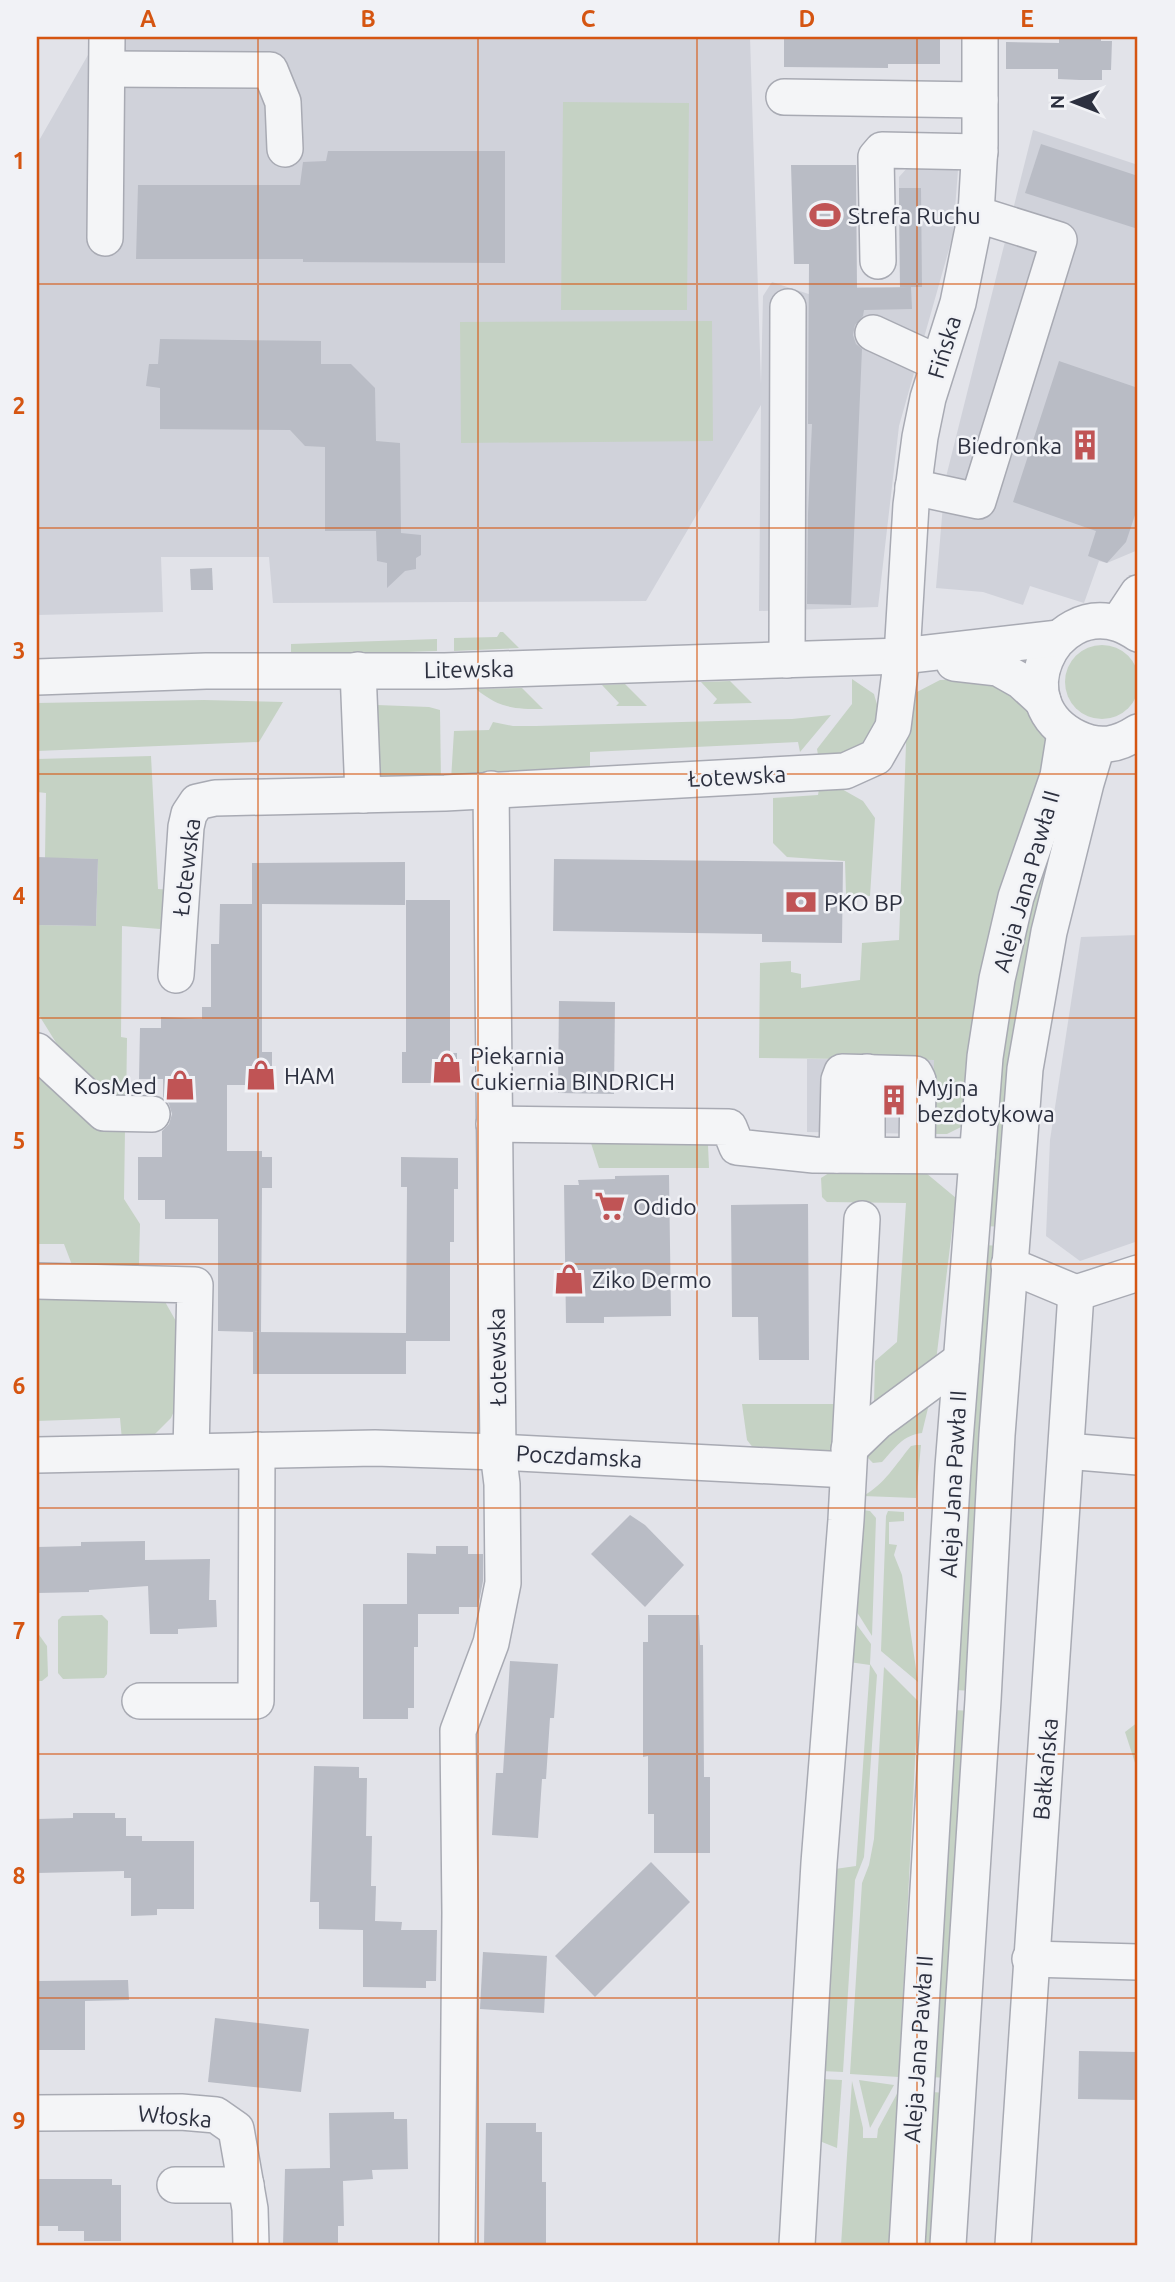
<svg xmlns="http://www.w3.org/2000/svg" width="1175" height="2282" font-family="Ubuntu,sans-serif">
	<style>
		.built { fill: #d0d2da }
		.green { fill: #c5d2c4 }
		.building { fill: #b9bcc5 }
		.lines { fill: none; stroke-linecap: round; stroke-linejoin: round }
		.minor-casing { stroke: #a8aab3; stroke-width: 38 }
		.minor { stroke: #f4f5f7; stroke-width: 35 }
		.grid { fill: none; stroke: #d55511; stroke-width: 2; stroke-opacity: 0.55 }
		.labels { text-anchor: middle; dominant-baseline: central; stroke-width: 5; stroke-linejoin: round; paint-order: stroke }
		.poi-label { font-size: 23px; fill: #2c303f; stroke: #f1f2f6; text-anchor: start }
		.street-label { font-size: 23px; fill: #2c303f; stroke: #f1f2f6 }
		.neatline { fill: none; stroke: #d55511; stroke-width: 2.5 }
		.grid-label { font-size: 23px; text-anchor: middle; font-weight: bold; fill: #d55511 }
	</style>
	<rect width="100%" height="100%" fill="#e2e3e9"/>
	<!-- built -->
	<g class="built">
		<polygon points="115,37 750,37 761,384 763,296 772,282 830,301 831,286 900,288 899,177 908,167 958,170 953,235 899,426 878,607 759,611 761,405 646,601 273,603 269,557 161,557 163,612 37,615 37,144 88,55 108,55"/>
		<polygon points="1033,130 1138,165 1138,550 1107,563 1099,561 1084,603 1030,586 1023,605 983,592 936,588 945,481"/>
		<polygon points="1138,935 1138,1241 1080,1261 1046,1236 1050,1140 1081,937"/>
		<polygon points="807,1059 935,1060 932,1134 807,1132"/>
	</g>
	<!-- green -->
	<g class="green">
		<polygon points="563,102 689,103 687,310 561,310"/>
		<polygon points="712,321 713,441 461,443 460,322"/>
		<polygon points="500,632 503,632 519,648 454,651 454,638 497,637"/>
		<polygon points="437,639 437,651 291,656 291,644"/>
		<circle cx="1102" cy="682" r="37"/>
		<polygon points="989,678 1034,706 1049,745 965,1125 947,1134 932,1134 934,1060 759,1058 760,963 791,961 791,972 801,974 801,988 860,980 862,943 899,940 907,716 917,692 940,680"/>
		<path d="M852 679 874 694C876 702 881 713 879 721 873 754 846 758 819 761L817 749 852 704Z"/>
		<polygon points="730,681 752,703 713,704 717,699 701,682"/>
		<polygon points="625,684 647,706 616,706 619,703 602,685"/>
		<path d="M522 688 543 709C513 709 499 708 476 689Z"/>
		<polygon points="204,700 283,702 259,742 37,751 37,703"/>
		<polygon points="377,705 429,707 440,710 441,781 383,781 377,775 375,710"/>
		<polygon points="831,715 800,752 798,742 590,752 590,771 451,780 454,731 489,730 493,722 513,726 536,726 792,719"/>
		<polygon points="151,756 158,889 174,890 173,930 122,926 121,1037 127,1038 126,1111 60,1049 37,1012 37,925 96,926 98,859 45,858 46,793 37,792 37,759"/>
		<polygon points="840,788 863,801 875,818 870,896 846,894 845,861 787,857 773,843 773,798 818,795 819,789"/>
		<polygon points="1059,811 1004,1227 985,1226 1010,978"/>
		<polygon points="37,1061 125,1129 124,1199 140,1224 139,1265 72,1265 64,1244 37,1244"/>
		<polygon points="703,1136 708,1145 709,1168 599,1168 590,1140"/>
		<polygon points="829,1173 926,1173 956,1198 935,1369 874,1403 875,1361 897,1342 906,1203 827,1202 822,1197 821,1178"/>
		<polygon points="983,1245 1001,1246 973,1691 955,1690"/>
		<polygon points="37,1294 164,1300 177,1323 177,1404 171,1418 155,1434 139,1440 122,1440 120,1418 37,1421"/>
		<polygon points="742,1404 845,1404 834,1450 824,1455 754,1449 747,1440"/>
		<path d="M926 1404 928 1408 922 1433C903 1435 895 1448 882 1462L873 1463 868 1458 867 1447Z"/>
		<path d="M916 1445H921L916 1498 863 1496C885 1484 895 1465 911 1446Z"/>
		<polygon points="863,1510 870,1511 876,1518 872,1636 855,1609"/>
		<polygon points="888,1511 904,1512 904,1521 889,1522 889,1544 897,1545 894,1555 902,1575 918,1682 881,1651 886,1516"/>
		<polygon points="102,1615 108,1621 107,1674 104,1678 63,1679 58,1673 58,1620 62,1616"/>
		<polygon points="854,1621 871,1644 870,1664 877,1675 864,1857 855,1880 843,2072 821,2071 835,1869 856,1866 870,1665 849,1662"/>
		<polygon points="37,1632 47,1646 48,1676 42,1681 37,1681"/>
		<polygon points="884,1667 918,1701 899,2077 850,2074 862,1883 869,1865 874,1839"/>
		<polygon points="954,1710 971,1711 947,2078 931,2077"/>
		<polygon points="1138,1722 1138,1772 1125,1732"/>
		<polygon points="821,2079 842,2080 837,2148 817,2140"/>
		<polygon points="859,2080 894,2085 870,2128"/>
		<polygon points="852,2081 863,2128 863,2138 877,2138 878,2129 899,2090 890,2245 841,2245"/>
		<polygon points="932,2092 946,2093 937,2245 922,2245"/>
	</g>
	<!-- building -->
	<g class="building">
		<polygon points="784,37 940,37 940,64 888,64 888,68 784,67"/>
		<polygon points="1059,37 1101,37 1101,41 1112,41 1111,70 1102,70 1102,80 1080,80 1058,79 1058,69 1006,69 1006,42 1059,43"/>
		<polygon points="1041,144 1138,176 1138,229 1025,193"/>
		<polygon points="328,151 505,151 505,263 303,262 303,259 136,259 138,185 300,185 303,162 326,161"/>
		<polygon points="791,165 856,165 857,288 911,287 912,309 864,310 863,316 855,325 853,335 856,344 862,349 851,605 807,604 808,514 812,424 808,424 809,264 794,264"/>
		<polygon points="899,188 921,188 922,287 900,287"/>
		<polygon points="160,339 321,341 321,364 351,364 375,388 376,441 400,443 401,533 421,535 421,555 416,558 416,569 405,571 387,588 387,563 377,561 376,531 325,531 325,447 305,446 290,430 160,429 160,388 146,386 149,364 158,364"/>
		<polygon points="1059,361 1138,388 1138,506 1126,542 1107,563 1088,556 1096,531 1013,502"/>
		<polygon points="212,568 213,590 191,590 190,569"/>
		<polygon points="37,857 98,859 96,926 37,925"/>
		<polygon points="554,859 843,862 842,943 762,942 762,934 553,931"/>
		<polygon points="405,862 405,905 262,904 262,1052 272,1052 272,1081 263,1081 263,1085 227,1085 227,1151 262,1151 262,1157 272,1157 272,1188 262,1188 261,1332 218,1331 218,1219 165,1219 165,1200 138,1200 138,1157 162,1157 162,1131 169,1124 172,1114 169,1104 163,1097 163,1079 139,1079 140,1028 161,1028 161,1017 202,1019 202,1007 211,1007 211,944 219,944 220,904 252,904 252,863"/>
		<polygon points="406,900 450,900 450,1053 457,1053 457,1083 402,1083 402,1052 406,1052"/>
		<polygon points="559,1001 615,1002 614,1094 558,1093"/>
		<polygon points="887,1093 898,1094 897,1115 887,1115"/>
		<polygon points="401,1157 458,1158 458,1189 454,1189 454,1242 450,1242 450,1341 406,1341 406,1374 253,1374 253,1332 406,1333 407,1187 401,1187"/>
		<polygon points="669,1175 671,1316 604,1317 604,1323 566,1323 564,1185 579,1185 578,1180 615,1179 615,1176"/>
		<polygon points="808,1204 809,1360 759,1360 758,1317 732,1317 731,1205"/>
		<polygon points="630,1515 645,1525 684,1565 645,1607 591,1554"/>
		<polygon points="145,1541 145,1560 210,1559 209,1600 216,1600 217,1627 178,1629 178,1634 150,1634 148,1586 89,1590 89,1592 37,1593 37,1547 81,1546 81,1542"/>
		<polygon points="436,1546 468,1546 468,1554 483,1554 483,1581 478,1607 459,1607 459,1614 418,1614 418,1647 414,1647 414,1708 408,1708 408,1719 363,1719 363,1604 407,1604 407,1553 436,1554"/>
		<polygon points="648,1615 699,1615 700,1645 703,1645 704,1777 710,1777 710,1853 654,1853 654,1814 648,1814 648,1756 643,1757 643,1642 648,1642"/>
		<polygon points="510,1661 558,1664 554,1718 550,1718 546,1779 542,1779 538,1838 492,1835 496,1773 503,1773"/>
		<polygon points="314,1766 359,1767 359,1778 367,1778 366,1836 372,1836 371,1886 376,1886 375,1921 402,1922 401,1930 437,1930 436,1981 426,1981 426,1988 363,1987 363,1930 319,1929 319,1902 310,1902"/>
		<polygon points="73,1813 115,1813 115,1818 126,1818 126,1836 142,1836 142,1841 194,1841 194,1909 157,1909 157,1915 131,1916 131,1878 124,1878 124,1871 37,1873 37,1819 73,1818"/>
		<polygon points="651,1862 690,1902 595,1997 555,1956"/>
		<polygon points="483,1952 547,1956 544,2013 480,2009"/>
		<polygon points="128,1980 129,2000 85,2001 85,2050 37,2050 37,1981"/>
		<polygon points="215,2018 309,2029 301,2092 208,2082"/>
		<polygon points="1079,2051 1138,2052 1138,2100 1078,2099"/>
		<polygon points="394,2112 394,2119 407,2119 408,2169 372,2170 373,2179 343,2181 344,2226 338,2226 338,2245 283,2245 285,2169 330,2168 329,2113"/>
		<polygon points="486,2123 536,2123 536,2132 542,2132 542,2182 546,2182 546,2245 484,2245"/>
		<polygon points="37,2179 112,2179 112,2185 121,2185 121,2241 84,2241 84,2231 58,2231 58,2226 37,2226"/>
	</g>
	<g class="lines">
		<!-- minor casing -->
		<g class="minor-casing">
			<g id="minor">
				<polyline points="109,69 270,70 283,102 285,149"/>
				<polyline points="784,97 980,100"/>
				<polyline points="105,238 107,37"/>
				<polyline points="878,261 876,157 882,150 980,152"/>
				<polyline points="873,333 938,363"/>
				<polyline points="913,487 978,501 1059,240 976,214"/>
				<polyline points="1118,623 1138,593"/>
				<path d="M1138 634C1132 630 1125 626 1119 624 1052 602 1004 703 1077 738 1100 749 1118 745 1138 732"/>
				<polyline points="787,660 788,307"/>
				<polyline points="954,663 998,668 1021,681 1043,701"/>
				<polyline points="358,670 363,795"/>
				<polyline points="37,677 206,671 445,671 902,656 1059,638"/>
				<polyline points="176,975 186,827 189,814 197,802 215,798 445,793 845,771 876,757 893,727 902,656 911,505 920,437 928,398 958,303 976,214 980,145 980,37"/>
				<polyline points="37,1051 104,1113 152,1114"/>
				<polyline points="867,1072 867,1155"/>
				<polyline points="494,1124 729,1127 737,1147 814,1155 977,1156"/>
				<polyline points="837,1155 839,1080 842,1072 915,1074 918,1080 917,1155"/>
				<polyline points="1009,1265 1076,1293 1138,1273"/>
				<polyline points="37,1281 195,1285 191,1451"/>
				<polyline points="849,1449 877,1422 961,1360"/>
				<polyline points="1066,1451 1138,1457"/>
				<polyline points="37,1455 375,1448 498,1452 848,1470"/>
				<polyline points="140,1701 256,1701 257,1450"/>
				<polyline points="1030,1959 1138,1962"/>
				<polyline points="37,2113 181,2112 216,2115 236,2129 250,2209 251,2245"/>
				<polyline points="175,2185 246,2185"/>
				<polyline points="457,2245 460,1913 458,1731 491,1643 503,1583 502,1484 498,1452 491,789"/>
				<polyline points="797,2245 819,1863 846,1520 862,1219"/>
				<polyline points="907,2245 953,1467 985,1057 997,979 1016,897 1058,776 1065,732"/>
				<polyline points="948,2245 983,1700 997,1435 1025,1069 1049,932 1086,783 1097,746"/>
				<polyline points="1013,2245 1076,1293"/>
			</g>
		</g>
		<!-- minor -->
		<use href="#minor" class="minor"/>
	</g>
	<!-- grid -->
	<path class="grid" d="M258 37V2245M478 37V2245M697 37V2245M917 37V2245M37 284H1138M37 528H1138M37 774H1138M37 1018H1138M37 1264H1138M37 1508H1138M37 1754H1138M37 1998H1138"/>
	<!-- icons -->
	<defs>
		<g id="stadium-bare" transform="scale(2.415)"><path d="M0-5a6.5 5 0 1 0 0 10a6.5 5 0 1 0 0-10ZM-3.5-1.8h7v3.6h-7Z" fill="#c05455" stroke="#f1f2f6" stroke-width="2.5" paint-order="stroke"/></g>
		<g id="building-bare" transform="scale(2.415)"><path d="M-4-6H4V6H1V3H-1V6H-4ZM-2.5-4.3h1.7v1.8h-1.7ZM.8-4.3h1.7v1.8H.8ZM-2.5-1h1.7V.8h-1.7ZM.8-1h1.7V.8H.8Z" fill="#c05455" stroke="#f1f2f6" stroke-width="2.5" paint-order="stroke"/></g>
		<g id="bank-bare" transform="scale(2.415)"><path d="M-6-4H6V4H-6ZM0-2.3a2.3 2.3 0 1 0 0 4.6a2.3 2.3 0 1 0 0-4.6Z" fill="#c05455" stroke="#f1f2f6" stroke-width="2.5" paint-order="stroke"/></g>
		<g id="shop-bare" transform="scale(2.415)"><path d="M-5-2.5h2.3a2.7 3.5 0 0 1 5.4 0H5L5.5 6h-11ZM-1.5-2.5h3a1.5 2.3 0 0 0-3 0Z" fill="#c05455" stroke="#f1f2f6" stroke-width="2.5" paint-order="stroke"/></g>
		<g id="supermarket-bare" transform="scale(2.415)"><path d="M-6-5.5h2.5l.6 2H6L4.5 2H-2.5L-4.4-4H-6ZM-1.5 3.2a1.3 1.3 0 1 0 .1 0ZM3 3.2a1.3 1.3 0 1 0 .1 0Z" fill="#c05455" stroke="#f1f2f6" stroke-width="2.5" paint-order="stroke"/></g>
	</defs>
	<g fill-rule="evenodd">
		<use href="#stadium-bare" x="825" y="215"/>
		<use href="#building-bare" x="1085" y="445"/>
		<use href="#bank-bare" x="801" y="902"/>
		<use href="#shop-bare" x="447" y="1068"/>
		<use href="#shop-bare" x="261" y="1075"/>
		<use href="#shop-bare" x="180" y="1085"/>
		<use href="#building-bare" x="894" y="1100"/>
		<use href="#supermarket-bare" x="610" y="1206"/>
		<use href="#shop-bare" x="569" y="1279"/>
	</g>
	<g class="labels">
		<!-- poi labels -->
		<g class="poi-label">
			<text x="848" y="215">Strefa Ruchu</text>
			<text x="1062" y="445" text-anchor="end">Biedronka</text>
			<text x="824" y="902">PKO BP</text>
			<text x="470" y="1055">Piekarnia<tspan x="470" dy="26">Cukiernia BINDRICH</tspan></text>
			<text x="284" y="1075">HAM</text>
			<text x="157" y="1085" text-anchor="end">KosMed</text>
			<text x="917" y="1087">Myjna<tspan x="917" dy="26">bezdotykowa</tspan></text>
			<text x="633" y="1206">Odido</text>
			<text x="592" y="1279">Ziko Dermo</text>
		</g>
		<!-- street labels -->
		<g class="street-label">
			<text transform="translate(944 347) rotate(-73)">Fińska</text>
			<text transform="translate(469 669) rotate(-1)">Litewska</text>
			<text transform="translate(737 776) rotate(-3)">Łotewska</text>
			<text transform="translate(186 867) rotate(-83)">Łotewska</text>
			<text transform="translate(1026 881) rotate(-74)">Aleja Jana Pawła II</text>
			<text transform="translate(497 1357) rotate(-91)">Łotewska</text>
			<text transform="translate(579 1456) rotate(3)">Poczdamska</text>
			<text transform="translate(953 1484) rotate(-87)">Aleja Jana Pawła II</text>
			<text transform="translate(1045 1769) rotate(-85)">Bałkańska</text>
			<text transform="translate(918 2049) rotate(-86)">Aleja Jana Pawła II</text>
			<text transform="translate(175 2116) rotate(5)">Włoska</text>
		</g>
	</g>
	<!-- border -->
	<rect width="1175" height="2282" fill="none" stroke="#f1f2f6" stroke-width="77"/>
	<!-- north arrow -->
	<g transform="translate(1074 102) rotate(270)" stroke="#f1f2f6" stroke-width="5" paint-order="stroke">
	<path d="M0-5L12 26L0 18L-12 26Z" fill="#2c303f"/>
	<text y="-10" font-size="19" font-weight="bold" text-anchor="middle" fill="#2c303f">N</text>
	</g>
	<rect x="38" y="38" width="1098" height="2206" class="neatline"/>
	<g class="grid-label">
		<text x="148" y="27">A</text>
		<text x="368" y="27">B</text>
		<text x="588" y="27">C</text>
		<text x="807" y="27">D</text>
		<text x="1027" y="27">E</text>
		<text x="19" y="169">1</text>
		<text x="19" y="414">2</text>
		<text x="19" y="659">3</text>
		<text x="19" y="904">4</text>
		<text x="19" y="1149">5</text>
		<text x="19" y="1394">6</text>
		<text x="19" y="1639">7</text>
		<text x="19" y="1884">8</text>
		<text x="19" y="2129">9</text>
	</g>
</svg>
